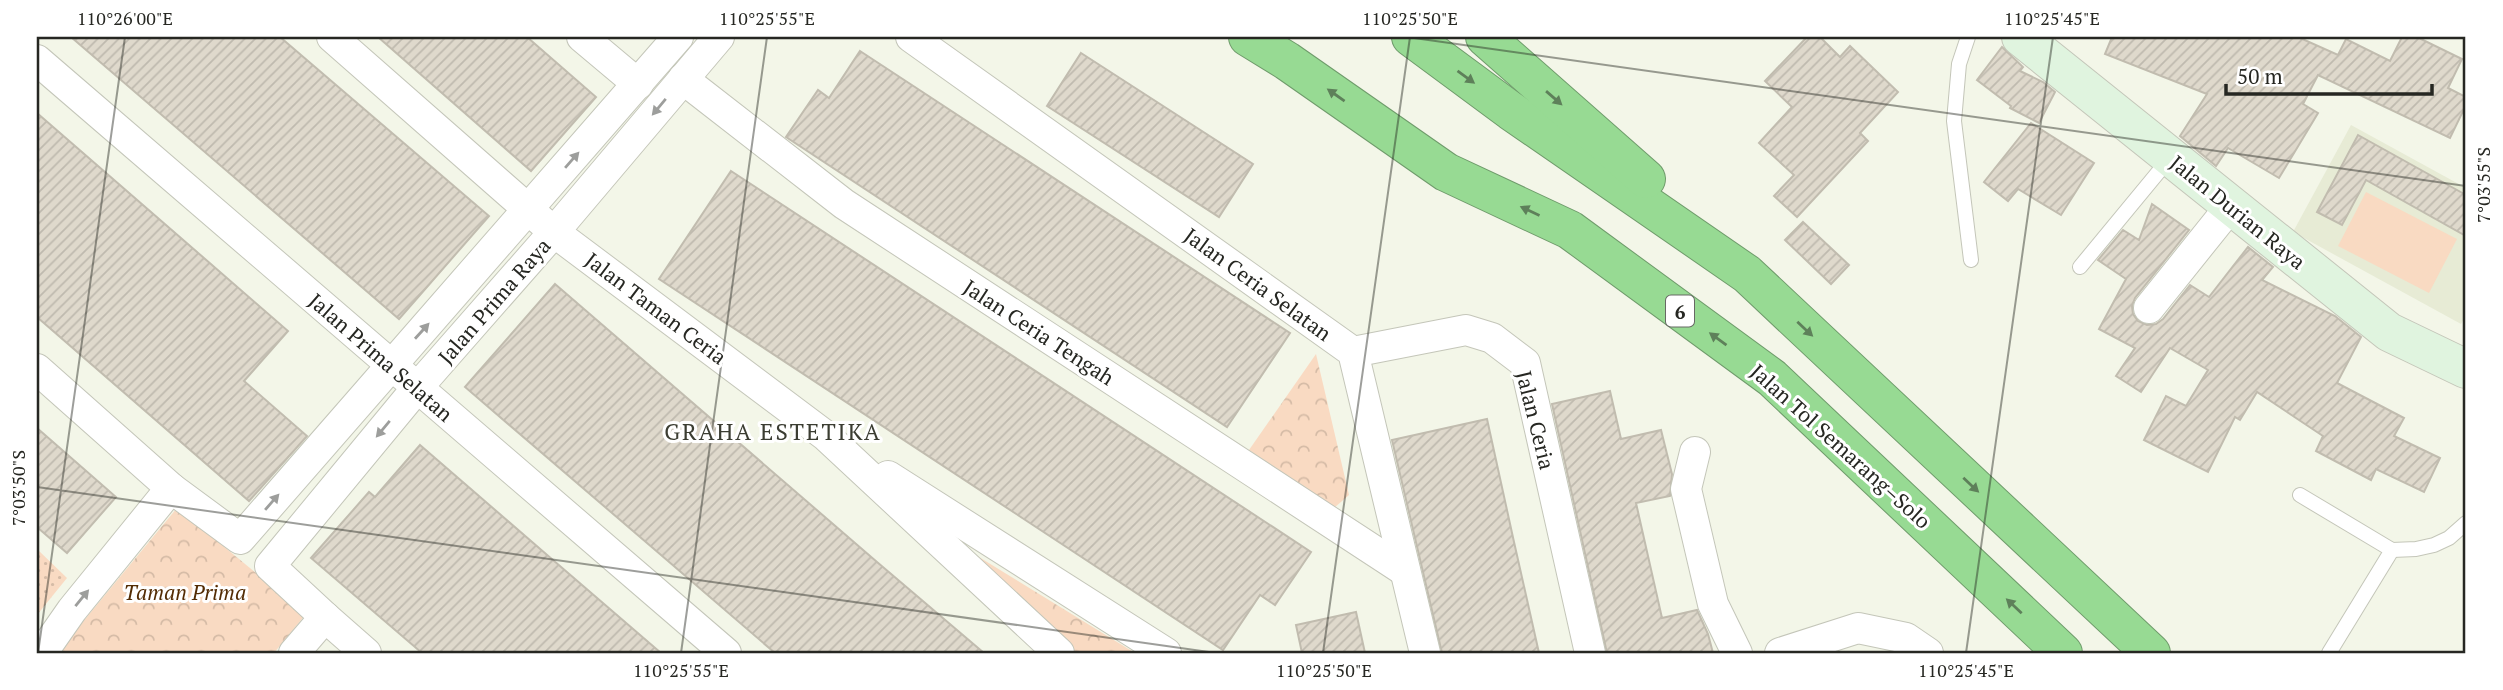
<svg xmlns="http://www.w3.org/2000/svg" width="2503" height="690" font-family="'PT Serif',serif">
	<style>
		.built { fill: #e7ebd5 }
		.park { fill: url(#park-crowns) }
		.garden { fill: url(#garden-dots) }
		.pitch { fill: #f9dac2 }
		.building { fill: url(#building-hatch); stroke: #c1bcaf; stroke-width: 2 }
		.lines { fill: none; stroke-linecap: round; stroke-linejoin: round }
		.lane-casing { stroke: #c4c6b9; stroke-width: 16 }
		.street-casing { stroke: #c4c6b9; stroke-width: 32 }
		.secondary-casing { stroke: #c4c6b9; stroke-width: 40 }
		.highway-casing { stroke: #6f9b6b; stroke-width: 40 }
		.lane { stroke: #fff; stroke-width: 14 }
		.street { stroke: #fff; stroke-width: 30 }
		.secondary { stroke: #e0f4df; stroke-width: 38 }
		.highway { stroke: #97da93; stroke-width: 38 }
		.oneway { fill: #5e805a }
		.oneway2 { fill: #9d9e9c }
		.ticks { fill: none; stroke: #262722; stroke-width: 2; stroke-opacity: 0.45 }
		.labels { text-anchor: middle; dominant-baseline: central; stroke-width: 6; stroke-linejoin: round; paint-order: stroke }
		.shield { fill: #fff; stroke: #676864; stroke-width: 2 }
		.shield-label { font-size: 19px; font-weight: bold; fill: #262722 }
		.street-label { font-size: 21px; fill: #262722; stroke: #fff }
		.park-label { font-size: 21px; font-style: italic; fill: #532c04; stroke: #fff }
		.neighbourhood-label { font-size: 23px; letter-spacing: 2px; fill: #3b3d32; stroke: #fff }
		.neatline { fill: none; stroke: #262722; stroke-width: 2.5 }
		.ticks-label { font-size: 18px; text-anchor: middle; fill: #262722 }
	</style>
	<defs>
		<pattern id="park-crowns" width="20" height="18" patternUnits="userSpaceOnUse" patternTransform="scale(1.75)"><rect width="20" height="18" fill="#f9dac2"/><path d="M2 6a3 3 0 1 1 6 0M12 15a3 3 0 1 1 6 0" fill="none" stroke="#d5bba6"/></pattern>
		<pattern id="garden-dots" width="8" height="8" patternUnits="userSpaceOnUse" patternTransform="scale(1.75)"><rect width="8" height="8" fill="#f9dac2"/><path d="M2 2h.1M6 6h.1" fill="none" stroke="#d5bba6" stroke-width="1.8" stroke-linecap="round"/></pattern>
		<pattern id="building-hatch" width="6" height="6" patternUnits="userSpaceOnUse" patternTransform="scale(1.75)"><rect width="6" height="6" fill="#dfd9cc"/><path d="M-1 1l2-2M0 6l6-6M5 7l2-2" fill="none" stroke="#bfbaaf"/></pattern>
	</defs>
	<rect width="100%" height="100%" fill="#f3f6e8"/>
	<!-- built -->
	<polygon class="built" points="2351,125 2466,188 2466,315 2461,324 2293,232"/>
	<!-- park -->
	<g class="park">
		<polygon points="1316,354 1349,495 1334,508 1249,450"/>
		<polygon points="177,508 306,614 274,653 57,653"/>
		<polygon points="917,519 1135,653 1068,653"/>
	</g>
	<!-- garden -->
	<polygon class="garden" points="37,549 67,578 37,615"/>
	<!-- pitch -->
	<polygon class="pitch" points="2366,192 2457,239 2429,293 2338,246"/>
	<!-- building -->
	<g class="building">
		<polygon points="71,37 280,37 489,216 399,319"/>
		<polygon points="378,37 527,37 596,97 531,171"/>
		<polygon points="1807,37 1820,37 1840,57 1850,46 1898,92 1860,133 1868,141 1797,217 1774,196 1794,175 1759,143 1792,107 1765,81"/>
		<polygon points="2112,37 2298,37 2338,55 2346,39 2390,61 2402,37 2417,37 2462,59 2448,88 2466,97 2466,105 2450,138 2318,75 2303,104 2318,113 2279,178 2228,148 2216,166 2180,136 2207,94 2105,54"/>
		<polygon points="2002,47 2023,67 2020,71 2043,82 2055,92 2039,123 2010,108 2011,106 1977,80"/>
		<polygon points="860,51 1290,333 1227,427 786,137 818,90 829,98"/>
		<polygon points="1081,53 1253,164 1219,217 1047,106"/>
		<polygon points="37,113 288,331 244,381 307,436 249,501 37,317"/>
		<polygon points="2031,123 2094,163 2061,215 2018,189 2008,201 1984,182"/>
		<polygon points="2358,135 2466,195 2466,236 2366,180 2342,225 2317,212"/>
		<polygon points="731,171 1311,552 1275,605 1260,595 1223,650 659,279"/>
		<polygon points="2152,204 2189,230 2135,298 2132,306 2133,314 2138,321 2147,325 2156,324 2163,319 2190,285 2209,297 2248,247 2273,267 2262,280 2335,316 2361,337 2337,383 2404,418 2394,436 2440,458 2424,492 2376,469 2371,480 2316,451 2323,436 2257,392 2240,420 2235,417 2208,472 2144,440 2166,396 2186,406 2208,370 2170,348 2141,392 2116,376 2135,348 2099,329 2126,279 2098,260 2123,230 2139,240"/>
		<polygon points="1803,222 1849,265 1831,284 1785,240"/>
		<polygon points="555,284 877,562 984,653 775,653 675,567 465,387"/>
		<polygon points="1610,391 1621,439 1661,430 1672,474 1670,496 1636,503 1662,618 1697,610 1708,634 1713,653 1607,653 1552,404"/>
		<polygon points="1487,419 1514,542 1539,653 1442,653 1392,440"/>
		<polygon points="37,428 116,497 67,553 37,527"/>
		<polygon points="420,445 546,554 661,653 422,653 311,558 369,492 375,497"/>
		<polygon points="1356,612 1365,653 1302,653 1296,625"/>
	</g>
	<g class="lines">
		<!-- lane casing -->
		<g class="lane-casing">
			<g id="lane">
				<polyline points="1968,37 1959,64 1954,121 1971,260"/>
				<polyline points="2080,267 2170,158"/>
				<polyline points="2300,495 2392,550 2416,549 2434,545 2449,538 2466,523"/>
				<polyline points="2329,653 2392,550"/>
			</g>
		</g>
		<!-- street casing -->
		<g class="street-casing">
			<g id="street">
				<polyline points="332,37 554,232 826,436 1059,653"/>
				<polyline points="582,37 638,84"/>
				<polyline points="911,37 1353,352 1425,653"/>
				<polyline points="37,60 726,653"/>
				<polyline points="683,79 844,204 1405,571"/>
				<polyline points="2149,308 2230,207"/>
				<polyline points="1353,352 1466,330 1492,338 1525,363 1590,653"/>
				<polyline points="37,369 171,488"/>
				<polyline points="1695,452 1686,489 1713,604 1737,653"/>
				<polyline points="888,476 1166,653"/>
				<polyline points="325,617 366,653"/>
				<polyline points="42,653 72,610 171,488 240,539 678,37"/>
				<polyline points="294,653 325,617 270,566 417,388 554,232 719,37"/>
				<polyline points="1780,653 1858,628 1906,638 1928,653"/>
			</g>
		</g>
		<!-- secondary casing -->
		<g class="secondary-casing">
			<polyline id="secondary" points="2021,37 2389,332 2466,369"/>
		</g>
		<!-- highway casing -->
		<g class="highway-casing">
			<g id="highway">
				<polyline points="1248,37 1287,61 1446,172 1570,230 1772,378 2063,653"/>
				<polyline points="1411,37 1511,111 1747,274 2151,653"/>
				<polyline points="1485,37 1646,179"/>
			</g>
		</g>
		<!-- lane -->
		<use href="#lane" class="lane"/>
		<!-- street -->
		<use href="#street" class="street"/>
		<!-- secondary -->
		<use href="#secondary" class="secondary"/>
		<!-- highway -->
		<use href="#highway" class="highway"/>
	</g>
	<!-- one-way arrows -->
	<defs><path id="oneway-solid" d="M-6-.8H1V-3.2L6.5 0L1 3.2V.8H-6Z" transform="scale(1.75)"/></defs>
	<g class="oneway">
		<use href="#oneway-solid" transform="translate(1466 77) rotate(36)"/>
		<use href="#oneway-solid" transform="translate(1336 95) rotate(-145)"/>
		<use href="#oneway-solid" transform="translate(1554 98) rotate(41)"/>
		<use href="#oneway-solid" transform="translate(1530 211) rotate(-155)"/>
		<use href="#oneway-solid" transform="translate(1805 329) rotate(43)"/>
		<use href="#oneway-solid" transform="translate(1718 339) rotate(-144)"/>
		<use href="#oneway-solid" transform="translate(1971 485) rotate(43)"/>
		<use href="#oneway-solid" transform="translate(2014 606) rotate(-137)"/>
	</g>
	<g class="oneway2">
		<use href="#oneway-solid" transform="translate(659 107) rotate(130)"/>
		<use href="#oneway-solid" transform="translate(572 160) rotate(-49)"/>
		<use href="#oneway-solid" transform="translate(422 331) rotate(-48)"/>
		<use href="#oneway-solid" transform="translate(383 429) rotate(130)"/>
		<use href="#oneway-solid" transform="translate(272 502) rotate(-49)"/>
		<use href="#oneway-solid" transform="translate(82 598) rotate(-51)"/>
	</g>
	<!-- ticks -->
	<path class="ticks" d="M1407 37 2466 186M37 487 1216 653M38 653 125 37M681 653 767 37M1323 653 1410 37M1966 653 2053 37"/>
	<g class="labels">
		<!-- shield labels -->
		<rect class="shield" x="1666" y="295.5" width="28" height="31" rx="5"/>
		<g class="shield-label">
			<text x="1680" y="311">6</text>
		</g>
		<!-- street labels -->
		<g class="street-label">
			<text transform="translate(2238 212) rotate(39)">Jalan Durian Raya</text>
			<text transform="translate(1258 284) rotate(36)">Jalan Ceria Selatan</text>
			<text transform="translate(494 301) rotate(-49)">Jalan Prima Raya</text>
			<text transform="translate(656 308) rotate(37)">Jalan Taman Ceria</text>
			<text transform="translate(1039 332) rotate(33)">Jalan Ceria Tengah</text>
			<text transform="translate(381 357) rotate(41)">Jalan Prima Selatan</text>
			<text transform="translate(1536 420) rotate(76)">Jalan Ceria</text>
			<text transform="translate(1841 446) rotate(42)">Jalan Tol Semarang–Solo</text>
		</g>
		<!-- park labels -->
		<g class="park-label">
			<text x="185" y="592">Taman Prima</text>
		</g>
		<!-- neighbourhood labels -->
		<g class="neighbourhood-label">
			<text x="773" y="431">GRAHA ESTETIKA</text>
		</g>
	</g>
	<!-- border -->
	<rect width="2503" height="690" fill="none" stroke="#ffffff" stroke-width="77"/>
	<!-- scale -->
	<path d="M2226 84v10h206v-10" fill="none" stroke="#262722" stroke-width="3.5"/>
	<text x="2237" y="84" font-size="21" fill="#262722" stroke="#ffffff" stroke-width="5" paint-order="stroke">50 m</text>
	<rect x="38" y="38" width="2426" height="614" class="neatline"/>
	<g class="ticks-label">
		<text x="125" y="25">110°26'00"E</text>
		<text x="767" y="25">110°25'55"E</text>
		<text x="1410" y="25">110°25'50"E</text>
		<text x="2052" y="25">110°25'45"E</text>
		<text transform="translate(2484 185) rotate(-90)" y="6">7°03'55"S</text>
		<text transform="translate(19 488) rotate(-90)" y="6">7°03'50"S</text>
		<text x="681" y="677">110°25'55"E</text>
		<text x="1324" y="677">110°25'50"E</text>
		<text x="1966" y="677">110°25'45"E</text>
	</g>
</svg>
